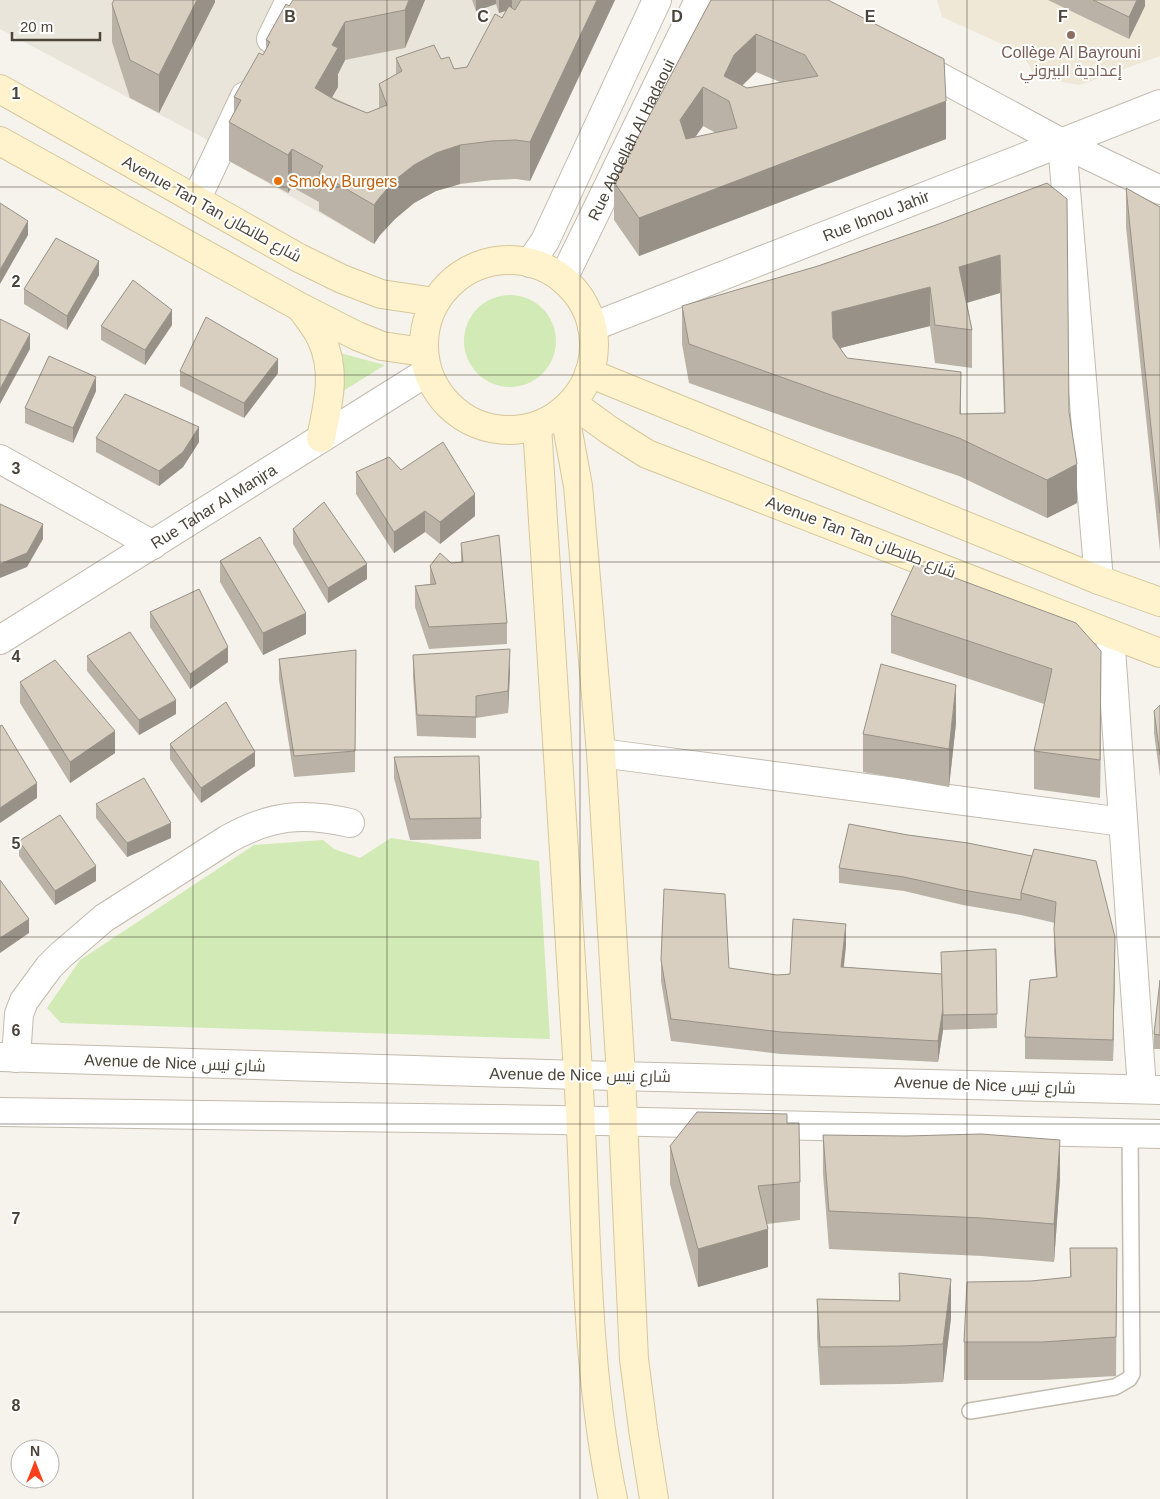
<svg xmlns="http://www.w3.org/2000/svg" width="1160" height="1499" font-family="Helvetica,Cairo,sans-serif">
	<style>
		.residential { fill: #eae5da }
		.education { fill: #efe8d6 }
		.green { fill: #d2eab5 }
		.lines { fill: none; stroke-linecap: round; stroke-linejoin: round }
		.service-casing { stroke: #c2bbae; stroke-width: 18 }
		.minor-casing { stroke: #c2bbae; stroke-width: 30 }
		.tertiary-casing { stroke: #c2bbae; stroke-width: 30 }
		.secondary-casing { stroke: #d6c79b; stroke-width: 30 }
		.service { stroke: #fff; stroke-width: 15 }
		.minor { stroke: #fff; stroke-width: 28 }
		.tertiary { stroke: #fff; stroke-width: 28 }
		.secondary { stroke: #fff3cd; stroke-width: 28 }
		.wall { fill: #bab2a6; fill-rule: evenodd }
		.shaded-wall { fill: #979187 }
		.building { fill: #d8cfc1; stroke: #979187; fill-rule: evenodd }
		.grid { fill: none; stroke: #4b4439; stroke-width: 1; stroke-opacity: 0.55 }
		.education-dot { fill: #8d6e63; stroke: #fff; stroke-width: 2 }
		.food-dot { fill: #e8710a; stroke: #fff; stroke-width: 2 }
		.labels { text-anchor: middle; dominant-baseline: central; stroke-width: 4; stroke-linejoin: round; paint-order: stroke }
		.education-label { font-size: 16px; fill: #785e54; stroke: #fff }
		.street-label { font-size: 16px; fill: #4b4439; stroke: #fff }
		.food-label { font-size: 16px; fill: #c56008; stroke: #fff; text-anchor: start }
		.grid-label { font-size: 16px; text-anchor: middle; font-weight: bold; fill: #4b4439; stroke: #fff; stroke-width: 4; stroke-linejoin: round; paint-order: stroke }
	</style>
	<rect width="100%" height="100%" fill="#f6f3ec"/>
	<!-- residential -->
	<polygon class="residential" points="0,0 614,0 530,181 516,179 492,180 461,184 436,191 414,203 395,219 387,227 374,244 229,161 204,138 0,29"/>
	<!-- education -->
	<polygon class="education" points="937,0 1160,0 1160,56 1080,85 1036,78 1022,53 942,17"/>
	<!-- green -->
	<g class="green">
		<circle cx="510" cy="341" r="46"/>
		<polygon points="336,352 385,365 343,391"/>
		<polygon points="391,838 539,861 550,1039 61,1023 47,1008 80,960 254,845 323,840 334,849 360,858"/>
	</g>
	<g class="lines">
		<!-- service casing -->
		<g class="service-casing">
			<polyline id="service" points="970,1411 1115,1387 1129,1379 1132,1374 1130,1133"/>
		</g>
		<!-- minor casing -->
		<g class="minor-casing">
			<g id="minor">
				<polyline points="271,39 290,0"/>
				<polyline points="912,62 1062,143 1160,190"/>
				<polyline points="1062,143 1099,580"/>
				<polyline points="196,200 245,96"/>
				<polyline points="530,263 545,241 657,0"/>
				<path id="s1" d="M563 279 699 0"/>
				<path id="s2" d="M592 327 1160 104"/>
				<polyline points="0,459 153,545"/>
				<polyline points="1110,634 1142,1089"/>
				<path id="s3" d="M0 640 427 372"/>
				<polyline points="601,753 1123,822"/>
				<path d="M16 1058 19 1014 24 1001 49 967 61 955 104 918 228 839C271 815 303 812 350 823"/>
			</g>
		</g>
		<!-- tertiary casing -->
		<g class="tertiary-casing">
			<g id="tertiary">
				<polyline points="0,1057 578,1075 1160,1090"/>
				<polyline points="0,1112 558,1120 1160,1134"/>
			</g>
		</g>
		<!-- secondary casing -->
		<g class="secondary-casing">
			<g id="secondary">
				<polyline points="0,89 299,258 342,279 381,294 435,302"/>
				<polyline points="0,141 300,307 357,336 382,346 423,352"/>
				<circle cx="509" cy="345" r="85"/>
				<path d="M301 308C308 318 316 327 321 338 337 371 328 404 321 438"/>
				<polyline points="589,373 1099,580 1160,602"/>
				<polyline points="572,403 609,430 647,454 1160,653"/>
				<polyline points="564,410 578,486 601,753 621,1076 634,1359 643,1429 654,1499"/>
				<path d="M537 426C551 641 565 857 578 1073 587 1213 584 1362 613 1499"/>
			</g>
		</g>
		<!-- service -->
		<use href="#service" class="service"/>
		<!-- minor -->
		<use href="#minor" class="minor"/>
		<!-- tertiary -->
		<use href="#tertiary" class="tertiary"/>
		<!-- secondary -->
		<use href="#secondary" class="secondary"/>
	</g>
	<!-- wall -->
	<g class="wall">
		<polygon points="215,0 215,2 159,113 130,98 112,42 112,4"/>
		<polygon points="425,0 405,48 345,60 338,74 338,87 332,97 367,113 379,108 379,84 396,74 396,58 441,59 454,69 467,67 506,11 499,13 496,4 476,11 472,0 615,0 530,181 516,179 492,180 460,184 436,191 414,203 395,219 380,235 374,244 319,211 319,202 292,187 288,193 229,161 229,122 234,113 234,97 263,55 266,50 266,40 289,6"/>
		<path d="M711 0H828L946 139 639 256 614 220V182ZM756 72 780 82 747 88 742 86ZM703 126 716 133 695 137Z"/>
		<polygon points="1048,0 1145,0 1145,6 1129,39"/>
		<path d="M1047 183 1077 503 1047 518 959 476 831 433 689 383 682 344V306L818 266 936 225ZM1000 293 1004 413 961 414 847 358 840 348 930 326 935 363 972 368V330L967 303Z"/>
		<polygon points="1126,188 1160,207 1160,551 1126,227"/>
		<polygon points="99,275 67,330 24,304 24,289"/>
		<polygon points="172,325 145,365 101,340 101,326"/>
		<polygon points="180,371 278,373 244,418 180,386"/>
		<polygon points="96,391 73,443 25,423 25,408"/>
		<polygon points="96,438 199,442 183,467 159,486 96,452"/>
		<polygon points="401,470 475,516 440,544 425,532 394,553 356,494 356,472"/>
		<polygon points="293,529 367,579 328,603 293,544"/>
		<polygon points="461,543 507,623 507,644 429,649 415,607 415,586 430,584 430,566 461,562"/>
		<polygon points="220,561 306,634 263,655 220,582"/>
		<polygon points="150,612 228,662 190,689 150,627"/>
		<polygon points="891,615 1101,651 1100,798 1034,789 1034,751 1044,704 891,653"/>
		<polygon points="356,650 355,772 294,777 279,680 279,659"/>
		<polygon points="413,655 510,671 508,713 476,718 476,738 417,736 413,677"/>
		<polygon points="87,656 176,714 139,735 87,671"/>
		<polygon points="20,682 115,753 70,783 20,703"/>
		<polygon points="1160,705 1160,777 1154,733 1154,711"/>
		<polygon points="956,723 949,787 863,772 863,734"/>
		<polygon points="170,744 255,766 201,803 170,759"/>
		<polygon points="394,757 481,818 481,839 410,840 394,778"/>
		<polygon points="96,804 171,838 127,857 96,818"/>
		<polygon points="19,841 96,881 55,905 19,856"/>
		<polygon points="1032,856 1115,958 1113,1061 1025,1059 1025,1037 1056,977 1054,951 1055,923 1021,915 963,905 904,891 839,883 839,868"/>
		<polygon points="846,945 844,967 941,974 996,949 997,1028 943,1030 938,1062 781,1054 671,1041 661,981 661,960 777,975 790,974"/>
		<polygon points="1160,980 1160,1049 1154,1049 1154,1034"/>
		<polygon points="823,1135 1060,1179 1054,1262 982,1256 829,1249 823,1174"/>
		<polygon points="670,1146 800,1182 800,1220 767,1224 768,1267 698,1287 670,1184"/>
		<polygon points="1070,1248 1117,1248 1116,1376 1043,1380 964,1380 964,1342 1031,1281 1070,1277"/>
		<polygon points="899,1273 951,1318 943,1382 901,1384 820,1385 817,1337 817,1299 899,1301"/>
	</g>
	<!-- shaded-wall -->
	<g class="shaded-wall">
		<polygon points="197,0 215,0 215,2 159,113 159,75"/>
		<polygon points="409,0 425,0 405,48 405,10"/>
		<polygon points="476,0 496,0 496,4 476,11"/>
		<polygon points="499,0 512,0 512,9 499,13"/>
		<polygon points="597,0 615,0 530,181 530,142"/>
		<polygon points="1137,0 1145,0 1145,6 1129,39 1129,17"/>
		<polygon points="345,22 345,60 338,74 338,87 315,127 315,88 332,45"/>
		<polygon points="756,34 756,72 734,93 729,103 724,76 734,55"/>
		<polygon points="703,87 703,126 680,159 680,120"/>
		<polygon points="946,101 946,139 639,256 639,218"/>
		<polygon points="460,145 460,184 436,191 414,203 395,219 380,235 374,244 374,205 380,197 395,180 414,165 436,153"/>
		<polygon points="292,149 292,187 288,193 288,155"/>
		<polygon points="28,221 28,235 0,284 0,270"/>
		<polygon points="1000,255 1000,293 959,305 959,267"/>
		<polygon points="99,261 99,275 67,330 67,316"/>
		<polygon points="930,287 930,326 832,350 832,312"/>
		<polygon points="172,310 172,325 145,365 145,350"/>
		<polygon points="30,334 30,349 0,404 0,389"/>
		<polygon points="278,359 278,373 244,418 244,403"/>
		<polygon points="961,372 961,410 960,438 960,414"/>
		<polygon points="96,377 96,391 73,443 73,428"/>
		<polygon points="199,427 199,442 183,467 159,486 159,471"/>
		<polygon points="1077,464 1077,503 1047,518 1047,480"/>
		<polygon points="475,494 475,516 440,544 440,522"/>
		<polygon points="425,511 425,532 394,553 394,532"/>
		<polygon points="43,524 43,539 27,567 0,578 0,564"/>
		<polygon points="367,564 367,579 328,603 328,588"/>
		<polygon points="306,613 306,634 263,655 263,633"/>
		<polygon points="228,647 228,662 190,689 190,674"/>
		<polygon points="510,649 510,671 508,713 508,691"/>
		<polygon points="1101,651 1101,689 1100,798 1100,760"/>
		<polygon points="956,685 956,723 949,787 949,749"/>
		<polygon points="176,700 176,714 139,735 139,720"/>
		<polygon points="115,731 115,753 70,783 70,762"/>
		<polygon points="255,752 255,766 201,803 201,788"/>
		<polygon points="37,783 37,798 0,823 0,808"/>
		<polygon points="171,823 171,838 127,857 127,843"/>
		<polygon points="96,866 96,881 55,905 55,891"/>
		<polygon points="29,919 29,933 0,953 0,938"/>
		<polygon points="846,924 846,945 841,988 841,967"/>
		<polygon points="1115,937 1115,958 1113,1061 1113,1040"/>
		<polygon points="943,1008 943,1030 938,1062 938,1041"/>
		<polygon points="1060,1140 1060,1179 1054,1262 1054,1224"/>
		<polygon points="768,1229 768,1267 698,1287 698,1249"/>
		<polygon points="951,1279 951,1318 943,1382 943,1344"/>
	</g>
	<!-- building -->
	<g class="building">
		<polygon points="114,0 197,0 159,75 130,60 112,4"/>
		<polygon points="293,0 409,0 405,10 345,22 332,45 338,48 315,88 335,100 367,113 387,105 379,84 402,71 396,58 434,45 441,59 449,57 454,69 467,67 495,14 502,18 509,6 515,10 521,0 597,0 530,142 516,140 492,141 460,145 436,153 414,165 395,180 380,197 374,205 319,173 323,166 292,149 288,155 229,122 241,100 234,97 259,53 263,55 270,42 266,40 286,4 289,6"/>
		<path d="M711 0H828L944 59 946 101 639 218 614 182ZM756 34 805 55 818 76 747 88 724 76 734 55ZM703 87 729 101 737 128 686 139 680 120Z"/>
		<polygon points="1093,0 1137,0 1129,17"/>
		<path d="M1047 183 1067 199 1069 412 1077 464 1047 480 959 438 831 395 689 344 682 306 818 266 936 225ZM1000 255 1005 413 960 414 961 372 847 358 833 338 832 312 930 287 935 325 972 330 959 267Z"/>
		<polygon points="1126,188 1160,207 1160,513"/>
		<polygon points="0,203 28,221 0,270"/>
		<polygon points="56,238 99,261 67,316 24,289"/>
		<polygon points="133,280 172,310 145,350 101,326"/>
		<polygon points="206,317 278,359 244,403 180,371"/>
		<polygon points="0,319 30,334 0,389"/>
		<polygon points="49,356 96,377 73,428 25,408"/>
		<polygon points="125,394 199,427 183,452 159,471 96,438"/>
		<polygon points="443,442 475,494 440,522 425,511 394,532 356,472 389,457 401,470"/>
		<polygon points="324,502 367,564 328,588 293,529"/>
		<polygon points="0,504 43,524 27,553 0,564"/>
		<polygon points="499,535 507,623 429,627 415,586 436,584 430,566 440,553 451,563 463,562 461,543"/>
		<polygon points="260,537 306,613 263,633 220,561"/>
		<polygon points="915,563 1076,623 1101,651 1100,760 1034,751 1052,669 891,615"/>
		<polygon points="199,589 228,647 190,674 150,612"/>
		<polygon points="130,632 176,700 139,720 87,656"/>
		<polygon points="510,649 508,691 476,696 476,717 417,715 413,655"/>
		<polygon points="356,650 355,751 294,756 279,659"/>
		<polygon points="55,660 115,731 70,762 20,682"/>
		<polygon points="881,664 956,685 949,749 863,734"/>
		<polygon points="226,702 255,752 201,788 170,744"/>
		<polygon points="1160,705 1160,755 1154,711"/>
		<polygon points="2,725 37,783 0,808 0,726"/>
		<polygon points="479,756 481,818 410,819 394,757"/>
		<polygon points="144,778 171,823 127,843 96,804"/>
		<polygon points="60,815 96,866 55,891 19,841"/>
		<polygon points="849,824 908,835 968,843 1032,856 1021,893 1021,900 963,890 904,877 839,868"/>
		<polygon points="1034,849 1096,861 1115,937 1113,1040 1025,1037 1030,980 1057,977 1054,929 1056,902 1021,893"/>
		<polygon points="0,880 29,919 0,938"/>
		<polygon points="664,889 725,894 729,968 777,975 790,974 793,919 846,924 841,967 942,974 943,1008 938,1041 781,1032 671,1019 661,960"/>
		<polygon points="996,949 997,1014 943,1015 941,952"/>
		<polygon points="1160,980 1160,1035 1154,1034"/>
		<polygon points="697,1112 787,1114 787,1123 799,1123 800,1182 758,1186 768,1229 698,1249 670,1146"/>
		<polygon points="981,1134 1060,1140 1054,1224 982,1218 829,1211 823,1135 906,1136"/>
		<polygon points="1070,1248 1117,1248 1116,1337 1043,1342 964,1342 967,1282 1031,1281 1071,1277"/>
		<polygon points="899,1273 951,1279 943,1344 901,1346 820,1347 817,1299 900,1301"/>
	</g>
	<!-- grid -->
	<path class="grid" d="M193 0V1499M387 0V1499M580 0V1499M773 0V1499M967 0V1499M0 187H1160M0 375H1160M0 562H1160M0 750H1160M0 937H1160M0 1124H1160M0 1312H1160"/>
	<!-- markers -->
	<circle class="education-dot" cx="1071" cy="35" r="5"/>
	<circle class="food-dot" cx="278" cy="181" r="5"/>
	<g class="labels">
		<!-- education labels -->
		<g class="education-label">
			<text x="1071" y="52">Collège Al Bayrouni<tspan x="1071" dy="18">إعدادية البيروني</tspan></text>
		</g>
		<!-- street labels -->
		<g class="street-label">
			<text stroke="none"><textPath href="#s1" startOffset="155">Rue Abdellah Al Hadaoui</textPath></text>
			<text transform="translate(212 209) rotate(29)">Avenue Tan Tan شارع طانطان</text>
			<text stroke="none"><textPath href="#s2" startOffset="305">Rue Ibnou Jahir</textPath></text>
			<text stroke="none"><textPath href="#s3" startOffset="252">Rue Tahar Al Manjra</textPath></text>
			<text transform="translate(861 537) rotate(21)">Avenue Tan Tan شارع طانطان</text>
			<text transform="translate(175 1063) rotate(2)">Avenue de Nice شارع نيس</text>
			<text transform="translate(580 1075) rotate(1)">Avenue de Nice شارع نيس</text>
			<text transform="translate(985 1085) rotate(2)">Avenue de Nice شارع نيس</text>
		</g>
		<!-- food labels -->
		<g class="food-label">
			<text x="288" y="181">Smoky Burgers</text>
		</g>
	</g>
	<g class="grid-label">
		<text x="290" y="22">B</text>
		<text x="483" y="22">C</text>
		<text x="677" y="22">D</text>
		<text x="870" y="22">E</text>
		<text x="1063" y="22">F</text>
		<text x="16" y="99">1</text>
		<text x="16" y="287">2</text>
		<text x="16" y="474">3</text>
		<text x="16" y="662">4</text>
		<text x="16" y="849">5</text>
		<text x="16" y="1036">6</text>
		<text x="16" y="1224">7</text>
		<text x="16" y="1411">8</text>
	</g>
	<!-- north arrow -->
	<g transform="translate(35 1464)"><circle r="24" fill="#ffffff" stroke="#b7b4b0"/>
	<path d="M0-4L9 19L0 12L-9 19Z" fill="#fc3f1d"/>
	<text y="-8" font-size="14" font-weight="bold" text-anchor="middle" fill="#4b4439">N</text>
	</g>
	<!-- scale -->
	<path d="M12 32v8h88v-8" fill="none" stroke="#4b4439" stroke-width="2.5"/>
	<text x="20" y="32" font-size="15" fill="#4b4439" stroke="#ffffff" stroke-width="4" paint-order="stroke">20 m</text>
</svg>
